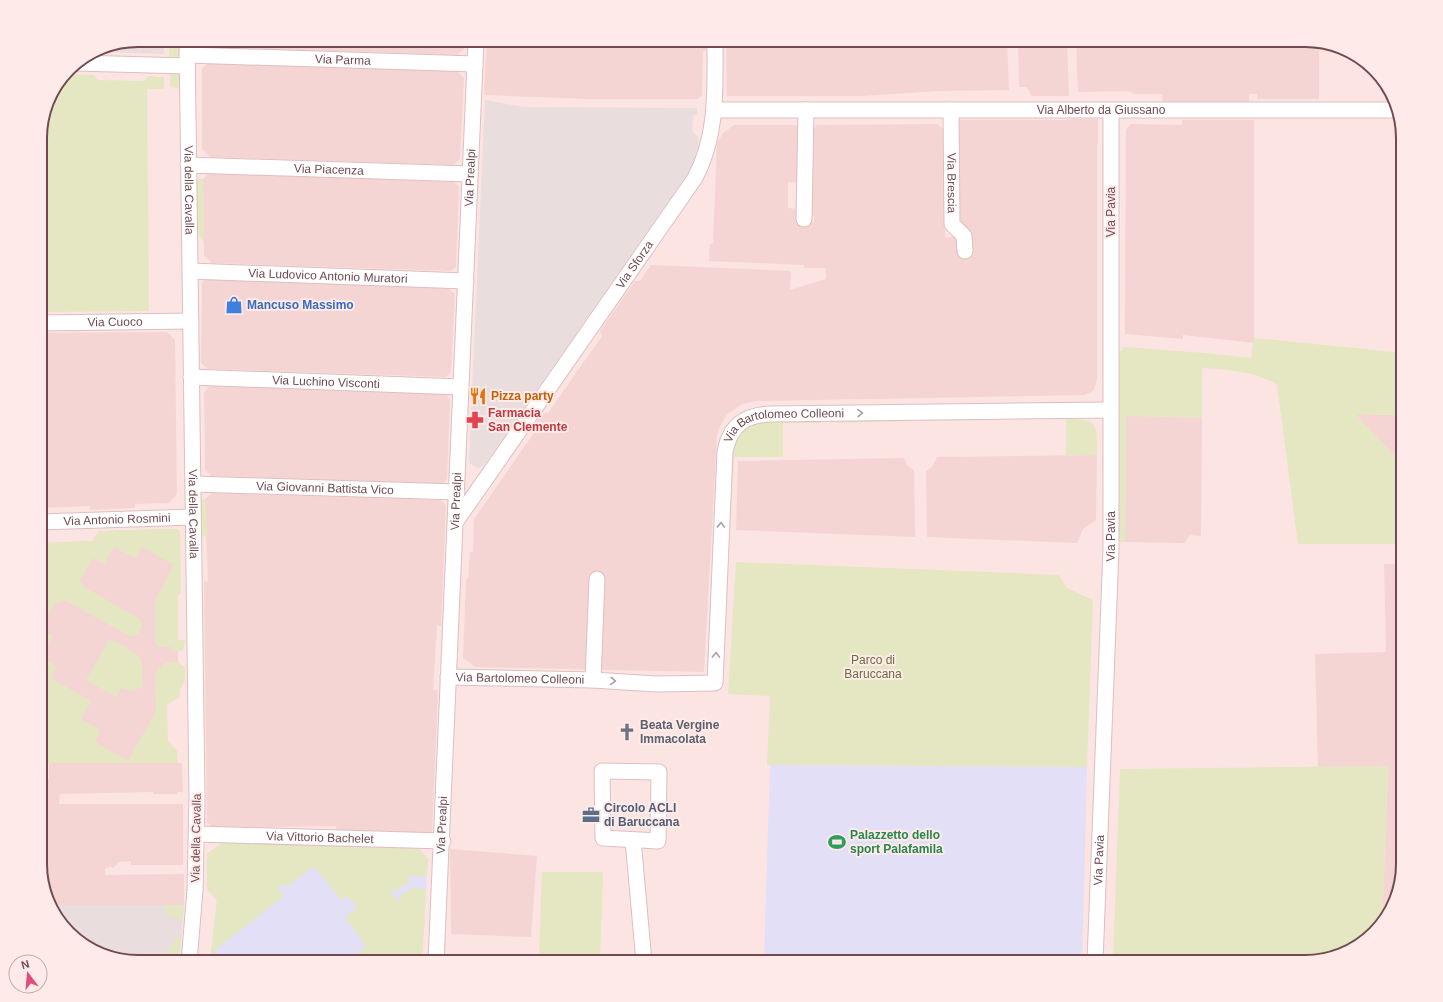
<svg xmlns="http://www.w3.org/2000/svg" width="1443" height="1002" font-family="Helvetica,sans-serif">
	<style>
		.residential { fill: #f4d5d4 }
		.industrial { fill: #eaddde }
		.education { fill: #e2dff7 }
		.green { fill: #e5e7c2 }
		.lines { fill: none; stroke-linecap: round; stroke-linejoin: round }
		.street-casing { stroke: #debfc1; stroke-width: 17 }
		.street { stroke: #fff; stroke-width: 15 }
		.oneway { stroke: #b19b9f }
		.labels { text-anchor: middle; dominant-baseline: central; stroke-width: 4; stroke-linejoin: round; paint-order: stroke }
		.street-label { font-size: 12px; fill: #714a51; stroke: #feeae8 }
		.shop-label { font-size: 12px; font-weight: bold; fill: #366cbe; stroke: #feeae8; text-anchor: start }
		.food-label { font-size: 12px; font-weight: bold; fill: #c56008; stroke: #feeae8; text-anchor: start }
		.health-label { font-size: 12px; font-weight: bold; fill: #be3a42; stroke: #feeae8; text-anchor: start }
		.park-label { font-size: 12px; fill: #697041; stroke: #feeae8 }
		.worship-label { font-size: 12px; font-weight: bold; fill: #5b616d; stroke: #feeae8; text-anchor: start }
		.service-label { font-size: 12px; font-weight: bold; fill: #4e5e75; stroke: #feeae8; text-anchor: start }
		.leisure-label { font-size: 12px; font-weight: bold; fill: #27864d; stroke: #feeae8; text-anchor: start }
		.rim { fill: none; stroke: #714a51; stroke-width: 2 }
	</style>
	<rect width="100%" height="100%" fill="#fbe4e2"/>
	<!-- residential -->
	<g class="residential">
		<polygon points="201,40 464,40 464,49 457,55 208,47"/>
		<polygon points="487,40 706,40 706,51 703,51 702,95 698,99 589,99 484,95"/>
		<polygon points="726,40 1007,40 1009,90 939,91 863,96 727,96"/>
		<polygon points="1018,40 1067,40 1069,96 1031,96 1029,90 1026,87 1019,87"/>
		<polygon points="1076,40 1305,40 1319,44 1319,99 1257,99 1257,94 1249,94 1249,102 1163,103 1162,94 1134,94 1129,91 1078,92"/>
		<polygon points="208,63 457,71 464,78 460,159 453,165 210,157 202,149 202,69"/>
		<polygon points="1070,119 1098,119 1098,144 1097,144 1097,376 1096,384 1093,391 1084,395 756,401 742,404 727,415 720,426 717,435 704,672 475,667 463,658 466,579 468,579 470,552 473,552 474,519 534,433 533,427 542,414 548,413 602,336 600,331 635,281 640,281 651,265 791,271 790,290 826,279 826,268 804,268 804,265 709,261 710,244 713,243 717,143 723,133 734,125 796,125 800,129 799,182 788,182 788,208 799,209 799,222 814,222 814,216 810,214 812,131 817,125 938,124 944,130 945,237 959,237 960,255 974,255 970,232 959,222 959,120 1070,120"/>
		<polygon points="1182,120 1254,120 1254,343 1183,335 1183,339 1125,334 1126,130 1131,124 1182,125"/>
		<polygon points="209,173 454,182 459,187 456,267 451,271 212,263 204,255 203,179"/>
		<polygon points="205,279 448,288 455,294 451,372 446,377 208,369 201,363 202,282"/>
		<polygon points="167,332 175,340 177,494 169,503 135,504 135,508 90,510 90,506 40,508 40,333"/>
		<polygon points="210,385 446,394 450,400 447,479 442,484 211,476 205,470 204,393"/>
		<polygon points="1355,414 1403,415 1403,465"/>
		<polygon points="1126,415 1202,418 1201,536 1190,535 1184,543 1125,542"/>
		<polygon points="1097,455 1096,520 1083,529 1077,543 927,537 926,471 932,467 937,457"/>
		<polygon points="904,458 907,465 914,471 915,537 736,530 738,461"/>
		<polygon points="212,493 441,500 446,506 441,626 437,626 433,690 438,690 432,833 336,831 336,826 213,828 207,822 204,582 208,581 205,499"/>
		<polygon points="178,529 178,697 163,697 163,763 182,763 183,792 177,792 177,794 153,794 153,792 60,794 59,804 183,804 183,865 131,865 131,861 119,862 113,868 110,866 105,869 105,875 184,874 184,905 51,905 40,870 40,779 49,779 49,763 40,763 40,541 41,543 93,541 99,531"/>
		<polygon points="1384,564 1403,564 1403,864 1386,919 1382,923 1388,767 1318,767 1315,654 1386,652"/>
		<polygon points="450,849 537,856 531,937 451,934"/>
	</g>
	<!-- industrial -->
	<g class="industrial">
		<polygon points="138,40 164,40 164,54 93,52 101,47"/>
		<polygon points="485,100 524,107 697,108 697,114 693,116 692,131 698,137 698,145 692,167 504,437 483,466 478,468 470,464 469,459"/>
		<polygon points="51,905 184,905 179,962 138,962 83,945 53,913"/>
	</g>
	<!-- education -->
	<g class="education">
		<polygon points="770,765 1087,767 1082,962 764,962"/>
		<polygon points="221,843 419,849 428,859 422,962 210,962 217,900 207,889 207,854"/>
	</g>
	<!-- green -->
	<g class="green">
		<polygon points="169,40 180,40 180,53 177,57 169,58"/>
		<polygon points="65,74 94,75 98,80 143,81 150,76 164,77 164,89 147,89 149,311 40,312 40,132 48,100"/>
		<polygon points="170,74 179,75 180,89 170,87"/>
		<path d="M203 179 204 242C194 235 196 195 196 183L198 179Z"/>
		<path d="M1254 338 1403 353V415L1355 414 1403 465V544H1298L1277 385C1261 372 1223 369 1202 368V418L1126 416 1125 542H1121L1118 540V354L1124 347 1204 353 1251 358Z"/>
		<polygon points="1004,417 1004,420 922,421 922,419"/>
		<polygon points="916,419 916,421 835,423 835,420"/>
		<path d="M1066 419C1099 419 1097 424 1097 455H1066Z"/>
		<path d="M820 420 821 423H783V457H734L731 509H728C730 479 724 432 759 422 772 418 806 420 820 420Z"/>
		<polygon points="205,499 207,537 201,535 200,504 202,500"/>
		<path d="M178 529 180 531 181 592 178 596V640H185L183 650 173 652 172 647H158L155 643V600L174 565 142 547 135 558 114 547 104 564 93 558 80 580 84 587 140 619 142 626 138 634 132 636 128 635 66 601C53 599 46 619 41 629L53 636 41 657 57 666 50 678 91 701 81 719 101 730 95 742 128 761 156 711 155 673 165 663 178 662 185 667V681L180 690V697L167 705 168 741 177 751 178 763H40V541L41 543 93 541 99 531Z"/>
		<polygon points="736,562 1059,575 1067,588 1093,600 1087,767 767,765 770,696 728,694"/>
		<polygon points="109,640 118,642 140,657 142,665 143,684 141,688 130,691 121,688 116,697 86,680"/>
		<polygon points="1388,766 1382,923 1354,949 1305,962 1113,962 1120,769"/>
		<polygon points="221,843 419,849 428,859 427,877 407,875 411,880 396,891 390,891 399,902 400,896 411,888 426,889 422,962 361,962 356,955 366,946 345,917 357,908 347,896 341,900 314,866 289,885 277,887 284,896 215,950 223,962 210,962 217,900 207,889 207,854"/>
		<polygon points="542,872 603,872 600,962 539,962"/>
		<polygon points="165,905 184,905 182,921 166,914"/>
		<polygon points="177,938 181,938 179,962 167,962 167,952"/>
	</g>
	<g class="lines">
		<!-- street casing -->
		<g class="street-casing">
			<g id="street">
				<path id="s1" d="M187 40 197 798 195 890 189 962"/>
				<path id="s2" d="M187 55 475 64"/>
				<polyline points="77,63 187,66"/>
				<path id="s3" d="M714 110H1396"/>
				<path id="s4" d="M951 110 952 224 964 236 965 251"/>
				<path id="s5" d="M188 165 470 174"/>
				<polyline points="804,219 806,110"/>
				<path id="s6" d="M190 271 466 281"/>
				<path id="s7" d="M40 323 191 321"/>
				<path id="s8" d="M191 377 461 387"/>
				<path id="s9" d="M193 484 457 492"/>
				<path id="s10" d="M457 520 695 178C718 135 715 88 715 40"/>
				<path id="s11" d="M40 522 193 517"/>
				<path id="s12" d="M448 677 593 680 656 684 715 683 725 452C730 425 745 415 771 414L1111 410"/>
				<polyline points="593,680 597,579"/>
				<polygon points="602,771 659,772 658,841 603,838"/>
				<path id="s13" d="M197 834 443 841"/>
				<polyline points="633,840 644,962"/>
				<path id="s14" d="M436 962 476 40"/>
				<path id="s15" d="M1095 962 1111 549V111"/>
			</g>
		</g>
		<!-- street -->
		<use href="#street" class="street"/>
	</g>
	<!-- one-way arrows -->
	<defs><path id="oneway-chevron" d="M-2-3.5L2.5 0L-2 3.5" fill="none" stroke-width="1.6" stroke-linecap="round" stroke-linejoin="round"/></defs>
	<g class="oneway">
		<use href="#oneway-chevron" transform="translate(860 413) rotate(-1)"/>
		<use href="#oneway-chevron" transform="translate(721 525) rotate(-88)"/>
		<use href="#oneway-chevron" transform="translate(716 655) rotate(-88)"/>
		<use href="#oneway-chevron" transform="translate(613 681) rotate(4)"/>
	</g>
	<!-- icons -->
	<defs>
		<g id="shop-bare" transform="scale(1.38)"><path d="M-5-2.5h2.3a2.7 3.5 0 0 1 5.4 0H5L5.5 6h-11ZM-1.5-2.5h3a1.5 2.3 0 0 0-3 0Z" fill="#3f7fe0" stroke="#feeae8" stroke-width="2.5" paint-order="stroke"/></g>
		<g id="restaurant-bare" transform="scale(1.38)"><path d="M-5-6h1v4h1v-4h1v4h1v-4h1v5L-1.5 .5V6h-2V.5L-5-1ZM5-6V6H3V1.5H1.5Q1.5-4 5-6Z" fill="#e8710a" stroke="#feeae8" stroke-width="2.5" paint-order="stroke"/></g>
		<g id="pharmacy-bare" transform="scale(1.38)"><path d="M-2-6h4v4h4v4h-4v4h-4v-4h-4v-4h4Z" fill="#e0444e" stroke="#feeae8" stroke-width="2.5" paint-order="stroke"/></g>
		<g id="church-bare" transform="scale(1.38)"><path d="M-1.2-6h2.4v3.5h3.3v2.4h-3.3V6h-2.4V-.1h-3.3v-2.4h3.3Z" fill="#6b7280" stroke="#feeae8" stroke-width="2.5" paint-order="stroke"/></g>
		<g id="office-bare" transform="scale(1.38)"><path d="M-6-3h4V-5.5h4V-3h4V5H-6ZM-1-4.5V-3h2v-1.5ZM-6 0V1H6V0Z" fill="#5c6f8a" stroke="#feeae8" stroke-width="2.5" paint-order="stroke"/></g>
		<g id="stadium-bare" transform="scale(1.38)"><path d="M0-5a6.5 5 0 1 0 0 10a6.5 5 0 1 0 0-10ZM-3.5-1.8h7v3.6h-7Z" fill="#2e9e5b" stroke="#feeae8" stroke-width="2.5" paint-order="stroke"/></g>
	</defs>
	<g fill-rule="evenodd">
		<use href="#shop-bare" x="234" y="305"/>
		<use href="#restaurant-bare" x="478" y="396"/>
		<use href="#pharmacy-bare" x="475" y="420"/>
		<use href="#church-bare" x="627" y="732"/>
		<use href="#office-bare" x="591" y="815"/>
		<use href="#stadium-bare" x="837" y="842"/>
	</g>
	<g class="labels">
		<!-- street labels -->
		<g class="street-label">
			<text stroke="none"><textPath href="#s2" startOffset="156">Via Parma</textPath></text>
			<text stroke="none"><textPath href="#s3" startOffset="387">Via Alberto da Giussano</textPath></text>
			<text stroke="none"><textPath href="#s5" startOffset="141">Via Piacenza</textPath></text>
			<text stroke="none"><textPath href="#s14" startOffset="785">Via Prealpi</textPath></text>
			<text stroke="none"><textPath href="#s4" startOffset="73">Via Brescia</textPath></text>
			<text stroke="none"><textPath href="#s1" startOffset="150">Via della Cavalla</textPath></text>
			<text transform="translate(1111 212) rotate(-90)">Via Pavia</text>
			<text stroke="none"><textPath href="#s10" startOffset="311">Via Sforza</textPath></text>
			<text stroke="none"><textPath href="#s6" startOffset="138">Via Ludovico Antonio Muratori</textPath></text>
			<text stroke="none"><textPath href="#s7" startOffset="75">Via Cuoco</textPath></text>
			<text stroke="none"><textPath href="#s8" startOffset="135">Via Luchino Visconti</textPath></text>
			<text stroke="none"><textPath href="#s12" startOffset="573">Via Bartolomeo Colleoni</textPath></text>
			<text stroke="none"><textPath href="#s9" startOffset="132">Via Giovanni Battista Vico</textPath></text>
			<text stroke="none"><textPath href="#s14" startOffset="461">Via Prealpi</textPath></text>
			<text stroke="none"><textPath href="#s1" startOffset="474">Via della Cavalla</textPath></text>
			<text stroke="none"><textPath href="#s11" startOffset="77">Via Antonio Rosmini</textPath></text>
			<text stroke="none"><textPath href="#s15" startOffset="426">Via Pavia</textPath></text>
			<text stroke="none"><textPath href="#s12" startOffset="72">Via Bartolomeo Colleoni</textPath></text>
			<text stroke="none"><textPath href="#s14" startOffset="137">Via Prealpi</textPath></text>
			<text stroke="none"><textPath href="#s13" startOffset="123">Via Vittorio Bachelet</textPath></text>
			<text transform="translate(196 838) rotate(-89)">Via della Cavalla</text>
			<text stroke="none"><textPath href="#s15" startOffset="102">Via Pavia</textPath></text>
		</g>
		<!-- shop labels -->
		<g class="shop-label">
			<text x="247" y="305">Mancuso Massimo</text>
		</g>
		<!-- food labels -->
		<g class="food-label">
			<text x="491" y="396">Pizza party</text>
		</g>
		<!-- health labels -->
		<g class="health-label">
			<text x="488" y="413">Farmacia<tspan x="488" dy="14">San Clemente</tspan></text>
		</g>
		<!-- park labels -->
		<g class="park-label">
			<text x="873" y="660">Parco di<tspan x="873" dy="14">Baruccana</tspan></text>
		</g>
		<!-- worship labels -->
		<g class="worship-label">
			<text x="640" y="725">Beata Vergine<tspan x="640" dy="14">Immacolata</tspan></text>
		</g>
		<!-- service labels -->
		<g class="service-label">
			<text x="604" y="808">Circolo ACLI<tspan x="604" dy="14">di Baruccana</tspan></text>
		</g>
		<!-- leisure labels -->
		<g class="leisure-label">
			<text x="850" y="835">Palazzetto dello<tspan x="850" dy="14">sport Palafamila</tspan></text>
		</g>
	</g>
	<!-- crop -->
	<path d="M0 0H1443V1002H0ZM138 47H1305A91 91 0 0 1 1396 138V864A91 91 0 0 1 1305 955H138A91 91 0 0 1 47 864V138A91 91 0 0 1 138 47Z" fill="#feeae8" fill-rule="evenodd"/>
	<path class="rim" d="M138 47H1305A91 91 0 0 1 1396 138V864A91 91 0 0 1 1305 955H138A91 91 0 0 1 47 864V138A91 91 0 0 1 138 47Z"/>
	<!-- north arrow -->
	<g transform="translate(28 974) rotate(344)"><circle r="19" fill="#feeae8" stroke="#c6aaac"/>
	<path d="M0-3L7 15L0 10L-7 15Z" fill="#df4d7b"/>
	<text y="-6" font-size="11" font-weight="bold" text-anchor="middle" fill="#714a51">N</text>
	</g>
</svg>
